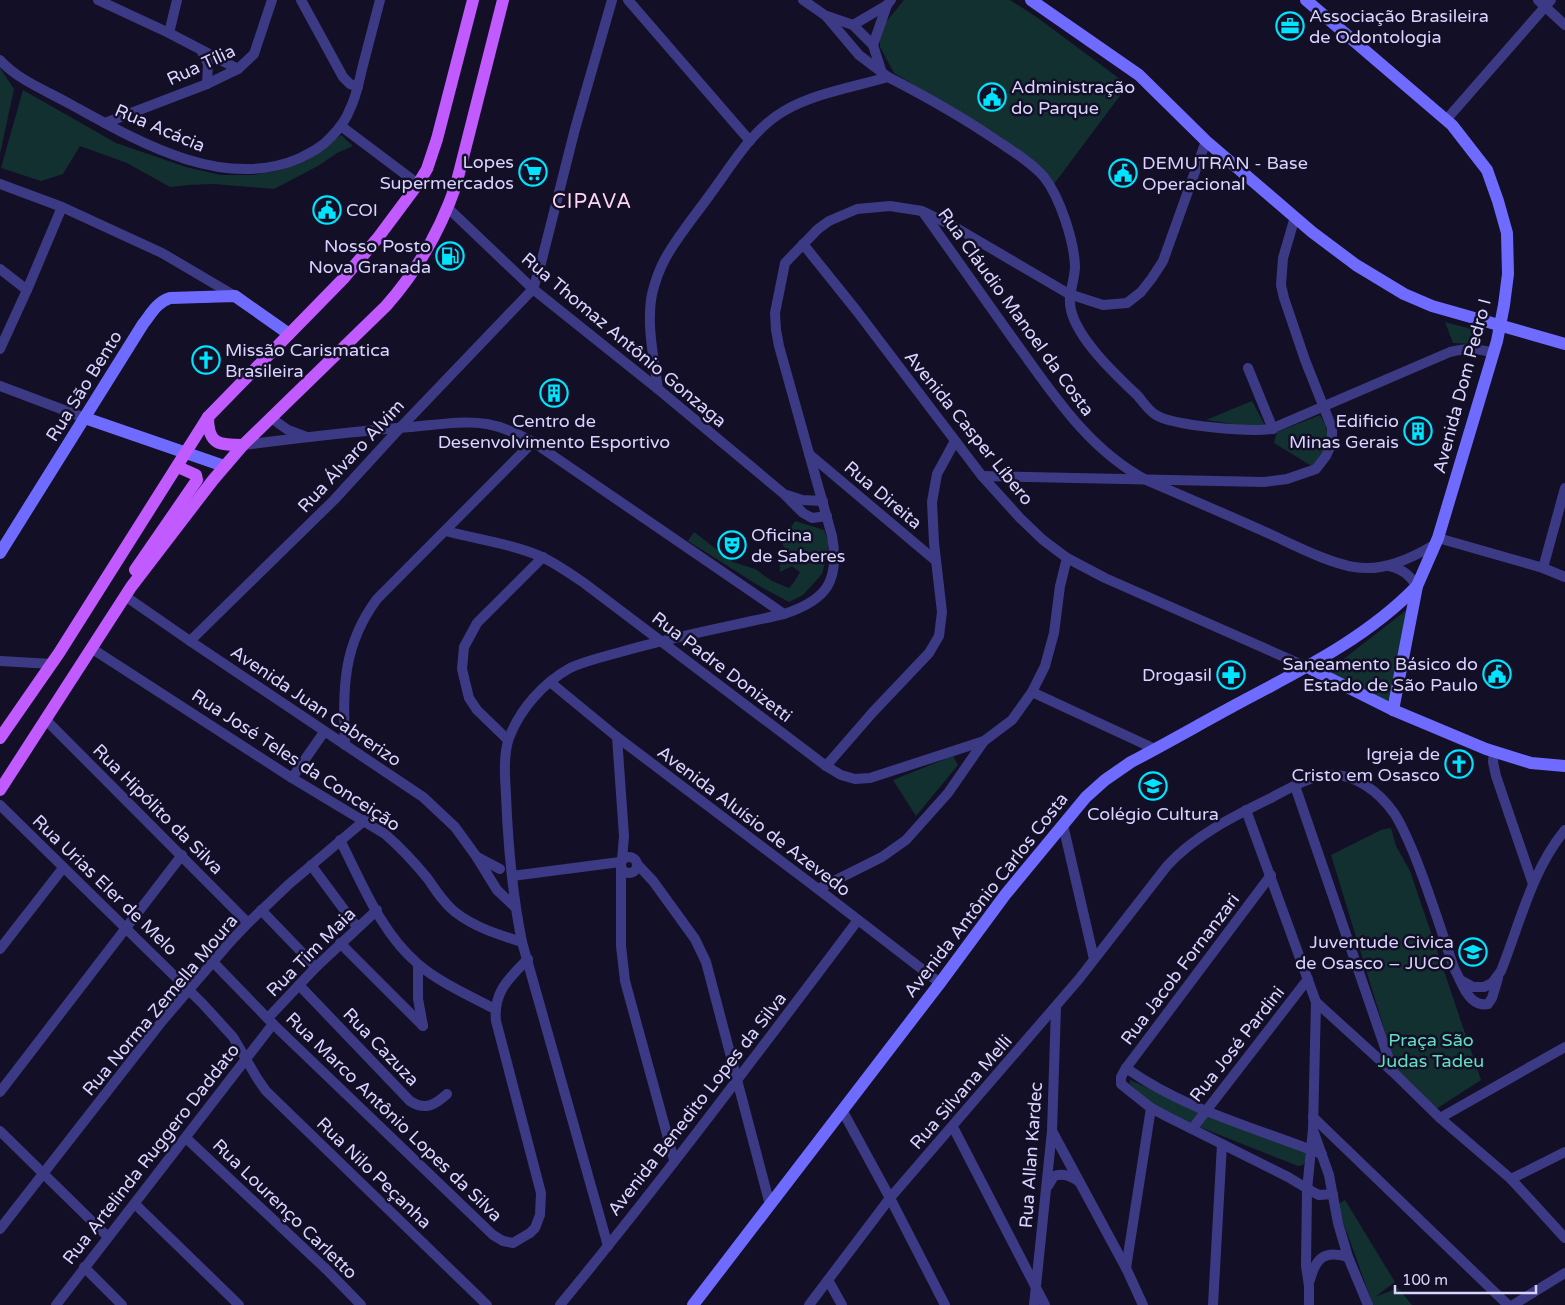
<svg xmlns="http://www.w3.org/2000/svg" width="1565" height="1305" font-family="'Varela Round',sans-serif">
	<style>
		.green { fill: #12302f }
		.lines { fill: none; stroke-linecap: round; stroke-linejoin: round }
		.street { stroke: #3d3a85; stroke-width: 10 }
		.secondary { stroke: #6f6bff; stroke-width: 12 }
		.primary { stroke: #c25bff; stroke-width: 12 }
		.labels { text-anchor: middle; dominant-baseline: central; stroke-width: 5; stroke-linejoin: round; paint-order: stroke }
		.poi-label { font-size: 18px; fill: #d9d4ff; stroke: #130f26; text-anchor: end }
		.street-label { font-size: 18px; fill: #d9d4ff; stroke: #130f26 }
		.park-label { font-size: 18px; fill: #5fe0c0; stroke: #130f26 }
		.quarter-label { font-size: 20px; letter-spacing: 1px; fill: #ffd6f0; stroke: #130f26 }
	</style>
	<rect width="100%" height="100%" fill="#130f26"/>
	<!-- green -->
	<g class="green">
		<polygon points="904,0 1010,0 1038,18 1128,85 1051,188 1043,174 934,97 894,73 880,47 880,36 886,22"/>
		<polygon points="0,68 14,89 0,154"/>
		<polygon points="23,90 116,143 186,167 221,175 253,175 277,171 306,161 341,135 353,146 337,153 318,166 274,189 214,184 188,185 170,187 127,163 80,146 63,174 41,181 1,168"/>
		<polygon points="1445,322 1479,331 1477,341 1472,344 1453,343"/>
		<polygon points="1252,401 1267,429 1206,420"/>
		<path d="M1320 415C1334 438 1326 446 1315 468L1274 443 1277 432Z"/>
		<polygon points="795,521 824,530 828,541 828,551 822,574 803,595 789,602 761,587 688,541 694,532 733,562 755,569 772,581 789,588 794,582 800,572 792,566 780,572 780,562 786,552 782,543"/>
		<polygon points="1409,608 1390,704 1327,672"/>
		<polygon points="953,756 958,765 916,816 893,780"/>
		<polygon points="1391,828 1396,846 1410,871 1481,1080 1436,1109 1397,1071 1331,855 1381,830"/>
		<polygon points="1130,1080 1199,1110 1305,1149 1306,1160 1303,1165 1298,1166 1192,1124 1152,1104 1130,1084"/>
		<polygon points="1345,1200 1395,1282 1375,1297 1398,1288 1412,1305 1373,1305 1337,1205"/>
	</g>
	<g class="lines">
		<!-- street -->
		<g class="street">
			<polyline points="98,0 169,33 238,69"/>
			<polyline points="301,0 343,77 350,84 358,87"/>
			<polyline points="628,0 750,141"/>
			<polyline points="803,0 826,16 859,55 888,77"/>
			<polyline points="1538,0 1565,25"/>
			<polyline points="827,16 853,25 873,45 881,70"/>
			<polyline points="853,25 887,5 891,0"/>
			<polyline points="169,33 177,0"/>
			<polyline points="873,45 887,5"/>
			<polyline points="202,52 208,64 207,84"/>
			<path d="M0 60C18 80 47 91 70 104 137 141 223 192 300 158 312 152 322 147 331 137 339 129 346 120 350 109 356 97 359 83 362 69 368 46 374 23 380 0"/>
			<polyline points="1446,120 1551,0"/>
			<polyline points="105,123 207,84 238,69 254,54 272,0"/>
			<polyline points="341,126 418,184"/>
			<polyline points="0,184 62,207 162,253 235,296"/>
			<polyline points="448,208 533,289 658,389 784,494 803,513 812,518 827,516"/>
			<path d="M923 212C954 255 985 299 1016 343 1053 394 1088 449 1146 480 1188 498 1230 516 1272 535 1296 546 1329 563 1354 567 1383 572 1410 559 1434 545"/>
			<polyline points="803,244 856,310 982,476 1020,518 1043,540 1067,558 1105,578 1307,667"/>
			<polyline points="0,269 27,290"/>
			<polyline points="0,349 27,290 62,207"/>
			<polyline points="1248,368 1273,429"/>
			<polyline points="0,386 85,418"/>
			<path d="M658 389C654 359 646 324 652 294 655 282 659 270 665 259 677 237 694 217 709 196 731 167 751 130 784 111 815 93 854 87 888 77 927 97 964 118 999 142 1014 152 1032 163 1044 177 1060 197 1074 241 1075 266 1075 281 1067 295 1071 310 1078 340 1116 375 1138 396 1143 402 1149 411 1156 415 1174 426 1249 432 1271 429L1450 352C1468 348 1476 348 1494 353"/>
			<polyline points="271,418 288,430 304,436"/>
			<path d="M243 445C299 438 355 431 411 427 435 425 463 420 487 424 504 427 518 434 533 442L784 614"/>
			<polyline points="809,454 936,561"/>
			<polyline points="982,476 1264,482 1287,479 1316,469 1326,456 1332,443 1332,428 1305,360 1284,298 1281,285 1283,258 1295,217"/>
			<polyline points="787,495 802,500 823,501"/>
			<path d="M446 531C475 539 518 545 544 558 558 565 571 574 584 583L826 766 841 775 855 779 870 778 984 741"/>
			<polyline points="1438,538 1543,568 1565,577"/>
			<path d="M1389 566C1403 569 1409 575 1417 586"/>
			<polyline points="1543,568 1565,488"/>
			<polyline points="125,596 190,641 423,797 455,827 476,856 497,890 515,907"/>
			<polyline points="190,641 334,500 400,428 533,289 540,267 575,129 612,0"/>
			<path d="M91 648 292 778 385 834C401 848 415 863 428 879 436 891 444 903 455 912 474 927 499 935 522 942"/>
			<polyline points="0,661 52,664"/>
			<polyline points="550,682 617,737 818,889 940,983"/>
			<polyline points="1032,692 1155,749"/>
			<polyline points="45,719 248,923"/>
			<polyline points="617,737 624,836 622,860"/>
			<polyline points="508,740 477,710 469,698 462,669 464,647 477,623 543,557"/>
			<path d="M345 745C343 689 342 646 377 599L533 442"/>
			<polyline points="1494,752 1493,762 1496,776 1533,884"/>
			<polyline points="826,766 873,712 929,653 939,636 942,612 934,543 932,502 937,474 955,441"/>
			<polyline points="292,778 324,732"/>
			<polyline points="1295,786 1393,1071"/>
			<polyline points="0,805 202,1003 233,1037 257,1078 266,1091 487,1305"/>
			<polyline points="1246,810 1316,1002 1313,1129 1307,1190 1306,1266 1309,1286 1309,1305"/>
			<polyline points="1063,825 1094,959"/>
			<path d="M340 840C362 883 381 933 418 964 437 981 472 997 495 1009"/>
			<circle cx="629" cy="865" r="8"/>
			<polyline points="477,857 500,869"/>
			<polyline points="637,864 653,881 695,939 706,962 770,1205"/>
			<polyline points="311,865 357,927"/>
			<polyline points="621,869 621,946 625,981 674,1160"/>
			<polyline points="1271,875 1126,1068 1121,1077 1121,1084 1151,1108 1168,1117 1288,1177 1313,1192 1319,1195 1333,1194"/>
			<polyline points="512,876 620,862"/>
			<polyline points="818,889 882,857 906,840 948,793 984,741 1012,720 1032,692 1045,666 1054,633 1060,586 1067,558"/>
			<polyline points="261,910 316,967"/>
			<polyline points="340,943 423,1026"/>
			<polyline points="0,949 63,868"/>
			<path d="M213 962 273 1024 493 1235 503 1241 513 1243 530 1233 535 1228 540 1215 541 1193 496 1021C493 992 509 978 528 959"/>
			<polyline points="418,965 418,999 423,1026"/>
			<path d="M1460 980C1465 992 1473 1007 1488 1004L1492 998 1498 978"/>
			<path d="M299 985 410 1101C425 1111 435 1105 447 1094"/>
			<polyline points="1316,1002 1393,1072 1440,1118 1511,1179 1565,1238"/>
			<polyline points="268,1018 316,967 377,910"/>
			<path d="M1126 1068C1185 1110 1256 1128 1322 1154"/>
			<polyline points="0,1092 182,855"/>
			<polyline points="842,1110 890,1198 945,1305"/>
			<polyline points="1313,1117 1508,1305"/>
			<polyline points="1440,1118 1565,1047"/>
			<polyline points="953,1127 1045,1305"/>
			<polyline points="1192,1129 1308,979"/>
			<polyline points="1313,1130 1329,1175 1338,1223 1348,1257 1368,1305"/>
			<polyline points="0,1131 108,1237"/>
			<polyline points="1052,1131 1126,1268 1143,1305"/>
			<polyline points="186,1138 327,1270 361,1305"/>
			<polyline points="1511,1179 1565,1152"/>
			<path d="M1048 1186 1054 1176C1064 1173 1070 1176 1078 1181"/>
			<polyline points="135,1204 239,1305"/>
			<polyline points="0,1229 163,1020 230,942 248,923 288,885 365,820"/>
			<path d="M608 1246 522 942C512 893 508 845 506 795 505 777 503 756 509 738 520 709 543 683 570 668 587 660 607 656 624 651 677 636 731 626 784 614 827 600 840 581 832 536L779 346 776 330 775 313 785 263 818 229 829 221 857 209 890 206 922 211 953 226 1069 294 1103 305 1127 303 1141 292 1152 278 1163 261 1206 141"/>
			<polyline points="84,1267 122,1305"/>
			<polyline points="1126,1268 1151,1108"/>
			<polyline points="828,1280 842,1305"/>
			<path d="M1310 1280C1316 1257 1325 1250 1348 1257"/>
			<polyline points="56,1305 273,1024"/>
			<path d="M560 1305C663 1180 760 1050 858 920"/>
			<path d="M809 1305 890 1198 1079 979 1167 866C1194 836 1234 816 1271 798 1288 789 1308 777 1327 775 1354 772 1379 792 1394 813 1402 825 1408 840 1414 854 1429 891 1441 930 1454 968L1460 980 1473 987H1484L1492 983 1501 971C1520 923 1532 870 1565 830"/>
			<polyline points="1034,1305 1052,1131 1056,1007"/>
			<polyline points="1213,1305 1222,1144"/>
			<polyline points="1513,1305 1565,1273"/>
		</g>
		<!-- secondary -->
		<g class="secondary">
			<polyline points="1031,0 1139,75 1206,141 1312,232 1356,265 1404,294 1432,306 1565,344"/>
			<polyline points="1306,0 1452,125 1487,170 1498,201 1507,233 1508,274 1504,305 1497,341 1438,538 1417,586 1393,710"/>
			<polyline points="85,418 224,466"/>
			<path d="M0 553 143 324C151 314 157 302 170 298L235 296 289 334"/>
			<polyline points="1307,667 1393,710 1486,749 1531,763 1565,766"/>
			<path d="M693 1305 940 983 1005 895 1086 797 1105 780 1131 762C1167 743 1202 723 1239 703 1301 670 1367 638 1417 586"/>
		</g>
		<!-- primary -->
		<g class="primary">
			<path d="M208 417C208 445 219 445 243 445"/>
			<polyline points="135,570 197,480 196,475 178,467"/>
			<polyline points="0,738 59,653 208,417 343,279 377,239 418,184 427,169 437,139 473,0"/>
			<path d="M0 790 131 587 213 480 243 445 386 306C418 270 440 231 456 185L503 0"/>
		</g>
	</g>
	<!-- icons -->
	<defs>
		<g id="office-ring" transform="scale(1.4375)"><circle r="9.5" fill="#130f26" stroke="#00e5ff" stroke-width="1.5"/><path d="M-6-3h4V-5.5h4V-3h4V5H-6ZM-1-4.5V-3h2v-1.5ZM-6 0V1H6V0Z" fill="#00e5ff"/></g>
		<g id="civic-ring" transform="scale(1.4375)"><circle r="9.5" fill="#130f26" stroke="#00e5ff" stroke-width="1.5"/><path d="M-.6-6.5H3V-4.5H.6V-3L4-1V1h2V6H-6V1h2V-1L-.6-3ZM-1.2 2.5V6h2.4V2.5Z" fill="#00e5ff"/></g>
		<g id="supermarket-ring" transform="scale(1.4375)"><circle r="9.5" fill="#130f26" stroke="#00e5ff" stroke-width="1.5"/><path d="M-6-5.5h2.5l.6 2H6L4.5 2H-2.5L-4.4-4H-6ZM-1.5 3.2a1.3 1.3 0 1 0 .1 0ZM3 3.2a1.3 1.3 0 1 0 .1 0Z" fill="#00e5ff"/></g>
		<g id="fuel-ring" transform="scale(1.4375)"><circle r="9.5" fill="#130f26" stroke="#00e5ff" stroke-width="1.5"/><path d="M-5.5-6h7V0h2V4h1.3V-2.5L3-4.5l.8-.8L6-3V5H2.5V1h-1V6h-7ZM-4.2-4.7v3.2H.2V-4.7Z" fill="#00e5ff"/></g>
		<g id="church-ring" transform="scale(1.4375)"><circle r="9.5" fill="#130f26" stroke="#00e5ff" stroke-width="1.5"/><path d="M-1.2-6h2.4v3.5h3.3v2.4h-3.3V6h-2.4V-.1h-3.3v-2.4h3.3Z" fill="#00e5ff"/></g>
		<g id="building-ring" transform="scale(1.4375)"><circle r="9.5" fill="#130f26" stroke="#00e5ff" stroke-width="1.5"/><path d="M-4-6H4V6H1V3H-1V6H-4ZM-2.5-4.3h1.7v1.8h-1.7ZM.8-4.3h1.7v1.8H.8ZM-2.5-1h1.7V.8h-1.7ZM.8-1h1.7V.8H.8Z" fill="#00e5ff"/></g>
		<g id="theatre-ring" transform="scale(1.4375)"><circle r="9.5" fill="#130f26" stroke="#00e5ff" stroke-width="1.5"/><path d="M-5-5.5Q0-4 5-5.5V0Q5 5 0 6Q-5 5-5 0ZM-3.3-2.5H-1v1.5H-3.3ZM1-2.5H3.3v1.5H1ZM-2.8 1Q0 5.5 2.8 1Z" fill="#00e5ff"/></g>
		<g id="pharmacy-ring" transform="scale(1.4375)"><circle r="9.5" fill="#130f26" stroke="#00e5ff" stroke-width="1.5"/><path d="M-2-6h4v4h4v4h-4v4h-4v-4h-4v-4h4Z" fill="#00e5ff"/></g>
		<g id="school-ring" transform="scale(1.4375)"><circle r="9.5" fill="#130f26" stroke="#00e5ff" stroke-width="1.5"/><path d="M0-5L7-2L0 1L-7-2ZM-4 1L0 2.5L4 1V4Q0 6-4 4Z" fill="#00e5ff"/></g>
	</defs>
	<g fill-rule="evenodd">
		<use href="#office-ring" x="1290" y="26"/>
		<use href="#civic-ring" x="992" y="97"/>
		<use href="#supermarket-ring" x="533" y="172"/>
		<use href="#civic-ring" x="1123" y="173"/>
		<use href="#civic-ring" x="327" y="210"/>
		<use href="#fuel-ring" x="450" y="256"/>
		<use href="#church-ring" x="206" y="360"/>
		<use href="#building-ring" x="554" y="393"/>
		<use href="#building-ring" x="1418" y="431"/>
		<use href="#theatre-ring" x="732" y="545"/>
		<use href="#civic-ring" x="1497" y="674"/>
		<use href="#pharmacy-ring" x="1231" y="675"/>
		<use href="#church-ring" x="1459" y="764"/>
		<use href="#school-ring" x="1153" y="786"/>
		<use href="#school-ring" x="1473" y="952"/>
	</g>
	<g class="labels">
		<!-- poi labels -->
		<g class="poi-label">
			<text x="1309" y="16" text-anchor="start">Associação Brasileira<tspan x="1309" dy="21">de Odontologia</tspan></text>
			<text x="1011" y="87" text-anchor="start">Administração<tspan x="1011" dy="21">do Parque</tspan></text>
			<text x="514" y="162">Lopes<tspan x="514" dy="21">Supermercados</tspan></text>
			<text x="1142" y="163" text-anchor="start">DEMUTRAN - Base<tspan x="1142" dy="21">Operacional</tspan></text>
			<text x="346" y="210" text-anchor="start">COI</text>
			<text x="431" y="246">Nosso Posto<tspan x="431" dy="21">Nova Granada</tspan></text>
			<text x="225" y="350" text-anchor="start">Missão Carismatica<tspan x="225" dy="21">Brasileira</tspan></text>
			<text x="554" y="421" text-anchor="middle">Centro de<tspan x="554" dy="21">Desenvolvimento Esportivo</tspan></text>
			<text x="1399" y="421">Edificio<tspan x="1399" dy="21">Minas Gerais</tspan></text>
			<text x="751" y="535" text-anchor="start">Oficina<tspan x="751" dy="21">de Saberes</tspan></text>
			<text x="1478" y="664">Saneamento Básico do<tspan x="1478" dy="21">Estado de São Paulo</tspan></text>
			<text x="1212" y="675">Drogasil</text>
			<text x="1440" y="754">Igreja de<tspan x="1440" dy="21">Cristo em Osasco</tspan></text>
			<text x="1153" y="814" text-anchor="middle">Colégio Cultura</text>
			<text x="1454" y="942">Juventude Civica<tspan x="1454" dy="21">de Osasco – JUCO</tspan></text>
		</g>
		<!-- street labels -->
		<g class="street-label">
			<text transform="translate(201 65) rotate(-25)">Rua Tília</text>
			<text transform="translate(160 128) rotate(23)">Rua Acácia</text>
			<text transform="translate(1016 312) rotate(54)">Rua Cláudio Manoel da Costa</text>
			<text transform="translate(624 340) rotate(40)">Rua Thomaz Antônio Gonzaga</text>
			<text transform="translate(84 386) rotate(-58)">Rua São Bento</text>
			<text transform="translate(1462 386) rotate(-75)">Avenida Dom Pedro I</text>
			<text transform="translate(969 428) rotate(51)">Avenida Casper Líbero</text>
			<text transform="translate(351 456) rotate(-47)">Rua Álvaro Alvim</text>
			<text transform="translate(883 495) rotate(40)">Rua Direita</text>
			<text transform="translate(722 667) rotate(37)">Rua Padre Donizetti</text>
			<text transform="translate(316 706) rotate(34)">Avenida Juan Cabrerizo</text>
			<text transform="translate(296 760) rotate(33)">Rua José Teles da Conceição</text>
			<text transform="translate(158 809) rotate(45)">Rua Hipólito da Silva</text>
			<text transform="translate(754 821) rotate(37)">Avenida Aluísio de Azevedo</text>
			<text transform="translate(105 885) rotate(44)">Rua Urias Eler de Melo</text>
			<text transform="translate(986 895) rotate(-52)">Avenida Antônio Carlos Costa</text>
			<text transform="translate(311 952) rotate(-45)">Rua Tim Maia</text>
			<text transform="translate(1180 969) rotate(-53)">Rua Jacob Fornanzari</text>
			<text transform="translate(160 1005) rotate(-50)">Rua Norma Zemella Moura</text>
			<text transform="translate(1237 1044) rotate(-52)">Rua José Pardini</text>
			<text transform="translate(381 1047) rotate(46)">Rua Cazuza</text>
			<text transform="translate(961 1092) rotate(-49)">Rua Silvana Melli</text>
			<text transform="translate(697 1104) rotate(-52)">Avenida Benedito Lopes da Silva</text>
			<text transform="translate(394 1117) rotate(44)">Rua Marco Antônio Lopes da Silva</text>
			<text transform="translate(151 1154) rotate(-52)">Rua Artelinda Ruggero Daddato</text>
			<text transform="translate(1031 1155) rotate(-86)">Rua Allan Kardec</text>
			<text transform="translate(374 1173) rotate(44)">Rua Nilo Peçanha</text>
			<text transform="translate(285 1209) rotate(44)">Rua Lourenço Carletto</text>
		</g>
		<!-- park labels -->
		<g class="park-label">
			<text x="1431" y="1040">Praça São<tspan x="1431" dy="21">Judas Tadeu</tspan></text>
		</g>
		<!-- quarter labels -->
		<g class="quarter-label">
			<text x="592" y="202">CIPAVA</text>
		</g>
	</g>
	<!-- scale -->
	<path d="M1395 1285v8h141v-8" fill="none" stroke="#d9d4ff" stroke-width="2.5"/>
	<text x="1402" y="1285" font-size="15" fill="#d9d4ff" stroke="#130f26" stroke-width="4" paint-order="stroke">100 m</text>
</svg>
